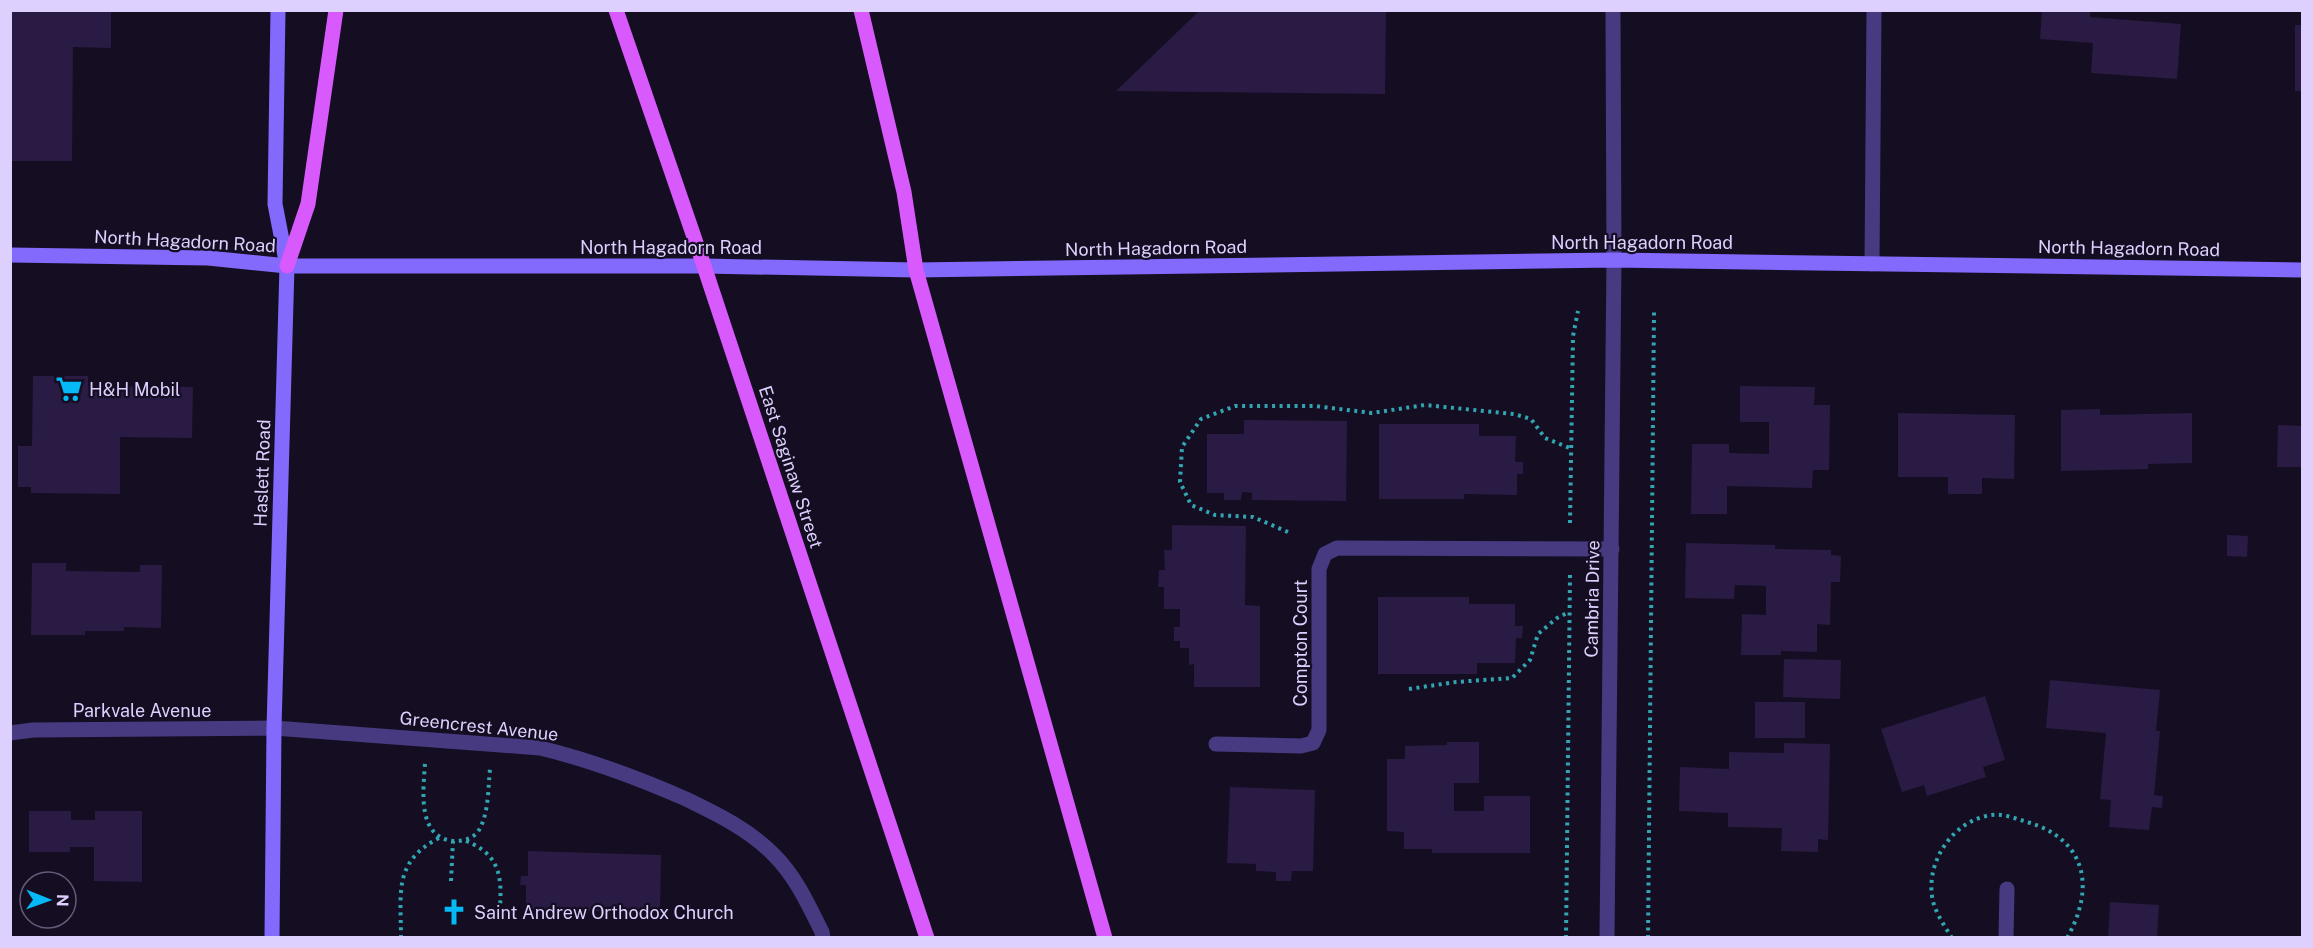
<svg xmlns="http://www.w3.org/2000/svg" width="2313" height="948" font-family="'Public Sans',sans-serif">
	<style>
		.building { fill: #291b43 }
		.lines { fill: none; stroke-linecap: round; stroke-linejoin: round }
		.path { stroke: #31a6b2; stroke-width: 4; stroke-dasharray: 3 4.5; stroke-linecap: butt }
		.lane { stroke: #473a81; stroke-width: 15 }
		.street { stroke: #473a81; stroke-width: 15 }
		.secondary { stroke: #8369fc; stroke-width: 15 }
		.primary { stroke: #d85afc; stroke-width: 15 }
		.labels { text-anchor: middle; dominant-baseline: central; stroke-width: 4.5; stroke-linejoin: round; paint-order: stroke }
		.street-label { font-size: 18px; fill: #ddd0fe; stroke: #150e22 }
		.poi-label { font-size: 18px; fill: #ddd0fe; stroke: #150e22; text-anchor: start }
	</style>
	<rect width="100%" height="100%" fill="#150e22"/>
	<!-- building -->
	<g class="building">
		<polygon points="10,10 111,10 111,48 73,47 72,161 10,161"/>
		<polygon points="1203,10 1386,10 1385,94 1116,91 1199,11"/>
		<polygon points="2042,10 2090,10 2090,17 2181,24 2177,79 2091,73 2093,43 2040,39"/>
		<rect x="2295" y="25" width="7" height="66"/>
		<polygon points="33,376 88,376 88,386 193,387 192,438 120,437 120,494 31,493 31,487 18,487 18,446 32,446"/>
		<polygon points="1740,386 1815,387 1814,405 1830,405 1829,470 1813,470 1812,488 1727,486 1727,514 1691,514 1692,444 1729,444 1729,453 1769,454 1769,422 1740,422"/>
		<polygon points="2100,409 2100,415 2192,413 2192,463 2148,464 2148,469 2061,471 2061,410"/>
		<polygon points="1898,413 2015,415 2014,479 1982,478 1982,494 1948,494 1948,477 1898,477"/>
		<polygon points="1244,420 1347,421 1346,501 1252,500 1252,493 1242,492 1241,500 1224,500 1224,493 1207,493 1207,434 1244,434"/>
		<polygon points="1379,424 1479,424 1479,436 1516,436 1515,462 1523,462 1523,474 1517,474 1517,495 1464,494 1464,499 1379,499"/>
		<polygon points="2278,425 2302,426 2302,467 2277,467"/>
		<polygon points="1172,525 1246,526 1245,605 1260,606 1260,687 1194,687 1194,664 1189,665 1189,648 1180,648 1180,641 1174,641 1174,627 1180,627 1180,609 1164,609 1164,587 1158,587 1159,570 1165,570 1164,550 1172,550"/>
		<polygon points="2227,535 2248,536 2247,557 2227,556"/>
		<polygon points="1686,543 1775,545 1775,549 1831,550 1831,555 1841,556 1840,582 1831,582 1830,625 1817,624 1817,652 1781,651 1781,655 1741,655 1742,614 1766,615 1766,586 1735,585 1734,599 1685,598"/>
		<polygon points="32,563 66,563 66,571 140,572 140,565 162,565 161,628 124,627 124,631 85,631 85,635 31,635"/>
		<polygon points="1378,597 1469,597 1469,604 1515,604 1515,626 1523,626 1522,638 1516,638 1515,663 1477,663 1477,674 1378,674"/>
		<polygon points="1784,659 1841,660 1840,699 1783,697"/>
		<polygon points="2050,680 2160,690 2156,731 2160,731 2154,795 2163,796 2162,808 2152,807 2149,830 2109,827 2111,800 2100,799 2106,733 2046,728"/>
		<polygon points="1985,696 2005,760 1983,767 1986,777 1927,796 1924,785 1902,792 1881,729"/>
		<rect x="1755" y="702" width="50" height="36"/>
		<polygon points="1447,742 1479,742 1479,783 1454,783 1454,811 1484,811 1484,796 1530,796 1530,853 1432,853 1432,849 1404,849 1404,832 1387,831 1387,759 1405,759 1405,746 1447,745"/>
		<polygon points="1784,743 1830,744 1828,840 1818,839 1818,852 1781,851 1782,828 1728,827 1728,813 1679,811 1680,767 1729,769 1729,752 1784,753"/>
		<polygon points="1230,787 1315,790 1313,871 1292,871 1291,881 1276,881 1276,872 1256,871 1256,864 1227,863"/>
		<polygon points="29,811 71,811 71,820 95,820 95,811 142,811 142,882 94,881 94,847 70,847 70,852 29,852"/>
		<polygon points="528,851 661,855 660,913 526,909 526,885 520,885 521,876 528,876"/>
		<polygon points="2110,902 2159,905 2157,938 2108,938"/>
	</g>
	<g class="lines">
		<!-- path -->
		<g class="path">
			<polyline points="1570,523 1573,336 1578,311"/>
			<polyline points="1288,532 1253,517 1215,515 1191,505 1180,482 1182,447 1201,419 1235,406 1315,406 1372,413 1425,405 1514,414 1531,419 1545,438 1572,449"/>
			<polyline points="1409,689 1456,682 1512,678 1530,660 1538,634 1557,618 1569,612"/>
			<path d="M425 764C423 792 417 839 455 841 463 841 471 839 477 833 489 817 488 788 490 769"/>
			<path d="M466 841C507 857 501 887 499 923"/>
			<polyline points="451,881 453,841"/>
			<path d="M401 938C401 892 393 862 439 838"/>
			<polyline points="1566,938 1570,575"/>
			<polyline points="1648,938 1654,312"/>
			<path d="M1952 938C1944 925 1934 911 1932 896 1927 862 1951 824 1986 816 2000 812 2014 818 2027 822 2086 839 2096 887 2067 938"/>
		</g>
		<!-- lane -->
		<g class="lane">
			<polyline points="1613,10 1614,260"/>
			<polyline points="1872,264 1874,10"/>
		</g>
		<!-- street -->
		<g class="street">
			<path d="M10 733 33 730 274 728 540 748C591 760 638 778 686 799 717 814 750 830 774 855 796 877 808 904 822 932L823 938"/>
			<polyline points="1216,744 1301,746 1313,743 1319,730 1319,569 1325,554 1337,548 1612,549"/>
			<polyline points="1607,938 1614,260"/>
			<polyline points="2006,938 2007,889"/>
		</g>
		<!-- secondary -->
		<g class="secondary">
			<polyline points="10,255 208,258 287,266 704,266 916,270 1614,260 2302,270"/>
			<polyline points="272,938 274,728 287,266 275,204 278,10"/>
		</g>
		<!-- primary -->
		<g class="primary">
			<polyline points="616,10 704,266 927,938"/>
			<polyline points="861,10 904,192 916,270 1105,938"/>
			<polyline points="287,266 308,204 336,10"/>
		</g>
	</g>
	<!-- icons -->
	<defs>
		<g id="supermarket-bare" transform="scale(2.07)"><path d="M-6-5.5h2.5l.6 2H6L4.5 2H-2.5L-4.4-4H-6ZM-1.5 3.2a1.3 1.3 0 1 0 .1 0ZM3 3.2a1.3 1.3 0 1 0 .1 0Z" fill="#05b9f6" stroke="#150e22" stroke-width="2.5" paint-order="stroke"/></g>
		<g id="church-bare" transform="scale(2.07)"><path d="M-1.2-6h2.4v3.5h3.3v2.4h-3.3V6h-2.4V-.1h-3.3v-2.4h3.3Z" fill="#05b9f6" stroke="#150e22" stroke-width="2.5" paint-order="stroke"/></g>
	</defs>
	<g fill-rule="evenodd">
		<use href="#supermarket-bare" x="69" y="389"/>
		<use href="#church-bare" x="454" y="912"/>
	</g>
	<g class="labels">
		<!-- street labels -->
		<g class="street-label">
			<text transform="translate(185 241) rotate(3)">North Hagadorn Road</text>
			<text x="1642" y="242">North Hagadorn Road</text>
			<text x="671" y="247">North Hagadorn Road</text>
			<text transform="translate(1156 248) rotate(-1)">North Hagadorn Road</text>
			<text transform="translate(2129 248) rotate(1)">North Hagadorn Road</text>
			<text transform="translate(791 467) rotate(72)">East Saginaw Street</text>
			<text transform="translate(262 473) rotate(-88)">Haslett Road</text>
			<text transform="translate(1592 599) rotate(-89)">Cambria Drive</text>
			<text transform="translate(1300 643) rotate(-90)">Compton Court</text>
			<text x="142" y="710">Parkvale Avenue</text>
			<text transform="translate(479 726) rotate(6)">Greencrest Avenue</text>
		</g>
		<!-- poi labels -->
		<g class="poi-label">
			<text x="89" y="389">H&amp;H Mobil</text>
			<text x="474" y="912">Saint Andrew Orthodox Church</text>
		</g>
	</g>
	<!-- border -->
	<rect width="2313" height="948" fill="none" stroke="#ddd0fe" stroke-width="24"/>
	<!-- north arrow -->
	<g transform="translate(48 900) rotate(91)"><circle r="28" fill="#150e22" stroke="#655c7a" stroke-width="1.5"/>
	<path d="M0-4.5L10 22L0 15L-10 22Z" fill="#05b9f6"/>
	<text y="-9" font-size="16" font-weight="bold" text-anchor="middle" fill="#ddd0fe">N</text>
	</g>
</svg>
